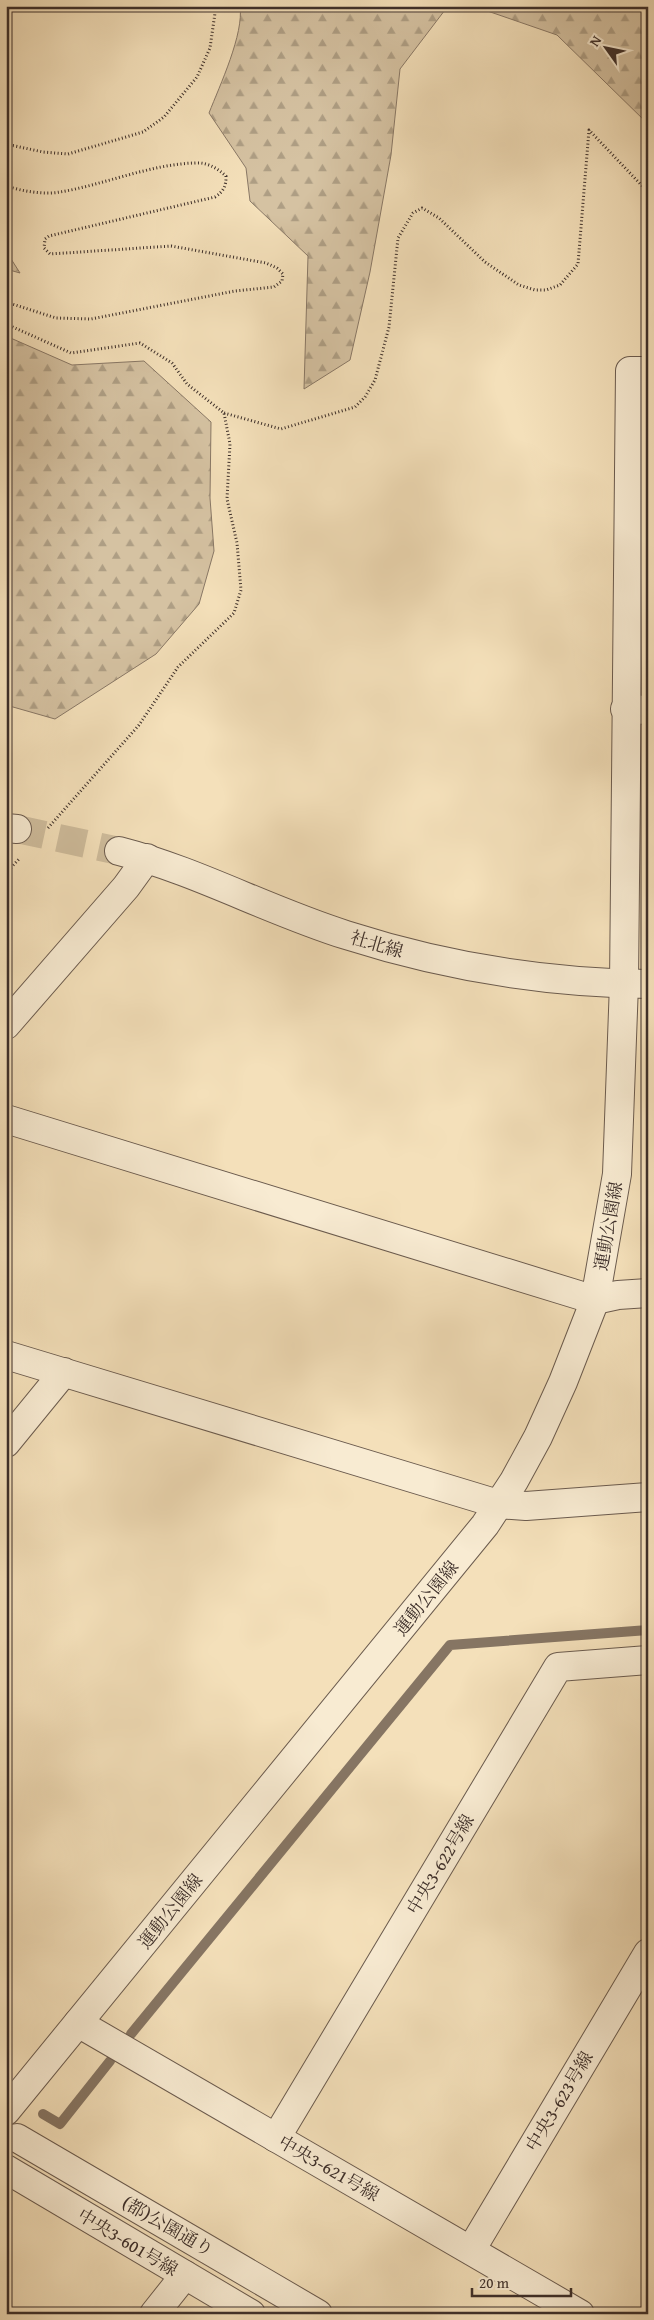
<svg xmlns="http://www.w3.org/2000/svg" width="654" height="2320" font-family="'Gentium Book Plus','Noto Serif JP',serif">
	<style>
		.forest { fill: url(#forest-firs); stroke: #897866 }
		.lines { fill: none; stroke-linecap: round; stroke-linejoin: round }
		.stream { stroke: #867563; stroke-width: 10 }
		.minor-tunnel { stroke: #cfbd9d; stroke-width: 28; stroke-dasharray: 28 14; stroke-linecap: butt }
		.minor-casing { stroke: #6b5b4e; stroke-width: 30 }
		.path { stroke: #3d2f2a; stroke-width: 3; stroke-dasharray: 1 2.5; stroke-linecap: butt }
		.minor { stroke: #f8ebd2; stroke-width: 28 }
		.labels { text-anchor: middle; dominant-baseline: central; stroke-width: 4; stroke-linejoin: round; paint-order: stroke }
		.street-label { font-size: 18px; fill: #3d2f2a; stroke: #f8ebd2 }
	</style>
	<defs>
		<pattern id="forest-firs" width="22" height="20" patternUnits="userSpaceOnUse" patternTransform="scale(1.25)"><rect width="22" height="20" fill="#d5c2a2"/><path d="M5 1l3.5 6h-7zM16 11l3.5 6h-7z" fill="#ae9e84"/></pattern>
	</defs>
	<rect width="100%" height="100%" fill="#f4e0ba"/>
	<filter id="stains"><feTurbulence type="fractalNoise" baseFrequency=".004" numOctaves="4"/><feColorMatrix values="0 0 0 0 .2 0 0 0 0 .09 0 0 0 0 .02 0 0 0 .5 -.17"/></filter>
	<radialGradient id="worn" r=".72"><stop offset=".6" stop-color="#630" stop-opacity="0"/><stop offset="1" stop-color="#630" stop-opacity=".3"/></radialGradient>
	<!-- forest -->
	<g class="forest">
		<path d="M240 6H448L400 69 391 155 370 272 350 360 304 389 308 256 250 201 246 168 209 113C220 85 244 34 240 6Z"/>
		<polygon points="473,6 648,6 648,124 557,35"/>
		<polygon points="6,251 20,273 6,269"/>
		<polygon points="6,336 72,365 144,361 211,422 210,498 214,551 199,604 156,654 55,719 6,705"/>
	</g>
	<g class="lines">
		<!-- stream -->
		<g class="stream">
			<polyline points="131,2034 450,1645 648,1630"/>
			<polyline points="43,2114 60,2124 110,2061"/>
		</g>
		<!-- minor-tunnel -->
		<polyline class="minor-tunnel" points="17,829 119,851"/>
		<!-- minor casing -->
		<g class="minor-casing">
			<g id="minor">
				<polyline points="625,709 648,710"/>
				<polyline points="6,828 17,829"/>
				<path d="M119 851C197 871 269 911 346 935 443 966 546 983 648 984"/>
				<polyline points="6,1025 126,887 147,858"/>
				<polyline points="6,1119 595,1300 618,1295 648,1293"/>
				<polyline points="6,1355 498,1504 526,1506 648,1497"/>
				<polyline points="6,1443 64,1372"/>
				<polyline points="78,2023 580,2314"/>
				<polyline points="6,2111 485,1525 514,1481 538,1437 563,1382 595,1300 617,1174 624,984 630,371 648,371"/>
				<polyline points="17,2138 318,2314"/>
				<polyline points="276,2138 558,1667 648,1660"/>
				<polyline points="6,2169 251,2314"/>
				<polyline points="471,2250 648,1953"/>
				<polyline points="154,2314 185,2275"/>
			</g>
		</g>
		<!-- path -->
		<g class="path">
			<polyline points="6,144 43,152 68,154 143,132 164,117 197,77 210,48 216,6"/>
			<path d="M6 186C22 191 43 195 60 192 103 185 151 164 195 163 207 162 217 168 226 176 226 186 224 191 215 197L49 236 45 239 44 248 50 254 171 246 266 263 277 268 283 274 282 281 274 287 235 291 91 319 56 318 6 302"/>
			<polyline points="6,324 71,353 140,343 172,363 187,384 224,413 230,444 227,499 237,543 241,590 234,613 178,667 139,725 47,829"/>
			<polyline points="224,413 281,429 355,407 365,397 375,380 389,327 398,238 413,213 422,208 439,218 485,262 519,285 535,290 546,290 560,285 578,264 589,130 648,192"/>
			<polyline points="6,873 19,859"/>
		</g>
		<!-- minor -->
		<use href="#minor" class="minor"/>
	</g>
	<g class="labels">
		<!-- street labels -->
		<g class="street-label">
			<text transform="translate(377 944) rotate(16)">社北線</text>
			<text transform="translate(608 1226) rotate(-80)">運動公園線</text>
			<text transform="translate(426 1598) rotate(-51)">運動公園線</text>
			<text transform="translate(440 1864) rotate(-59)">中央3-622号線</text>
			<text transform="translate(170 1911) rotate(-51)">運動公園線</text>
			<text transform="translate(559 2101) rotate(-59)">中央3-623号線</text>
			<text transform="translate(329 2168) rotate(30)">中央3-621号線</text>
			<text transform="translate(168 2226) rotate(30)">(都)公園通り</text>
			<text transform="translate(128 2242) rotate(31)">中央3-601号線</text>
		</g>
	</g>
	<!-- margin -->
	<rect width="654" height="2320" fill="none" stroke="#f4e0ba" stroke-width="25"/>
	<rect x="8" y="8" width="639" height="2305" fill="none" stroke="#3d2f2a" stroke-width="2.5"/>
	<rect x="12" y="12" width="629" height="2295" fill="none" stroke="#3d2f2a"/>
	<!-- north arrow -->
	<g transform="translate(606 48) rotate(303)" stroke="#f8ebd2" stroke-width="4" paint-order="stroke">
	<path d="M0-4L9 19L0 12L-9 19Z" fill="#3d2f2a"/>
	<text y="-8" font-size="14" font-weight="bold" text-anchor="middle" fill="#3d2f2a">N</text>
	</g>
	<!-- scale -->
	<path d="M472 2288v8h99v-8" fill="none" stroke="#3d2f2a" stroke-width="2.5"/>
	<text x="479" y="2288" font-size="15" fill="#3d2f2a" stroke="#f8ebd2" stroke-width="4" paint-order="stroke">20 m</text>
	<rect width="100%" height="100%" filter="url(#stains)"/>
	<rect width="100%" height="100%" fill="url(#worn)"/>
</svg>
